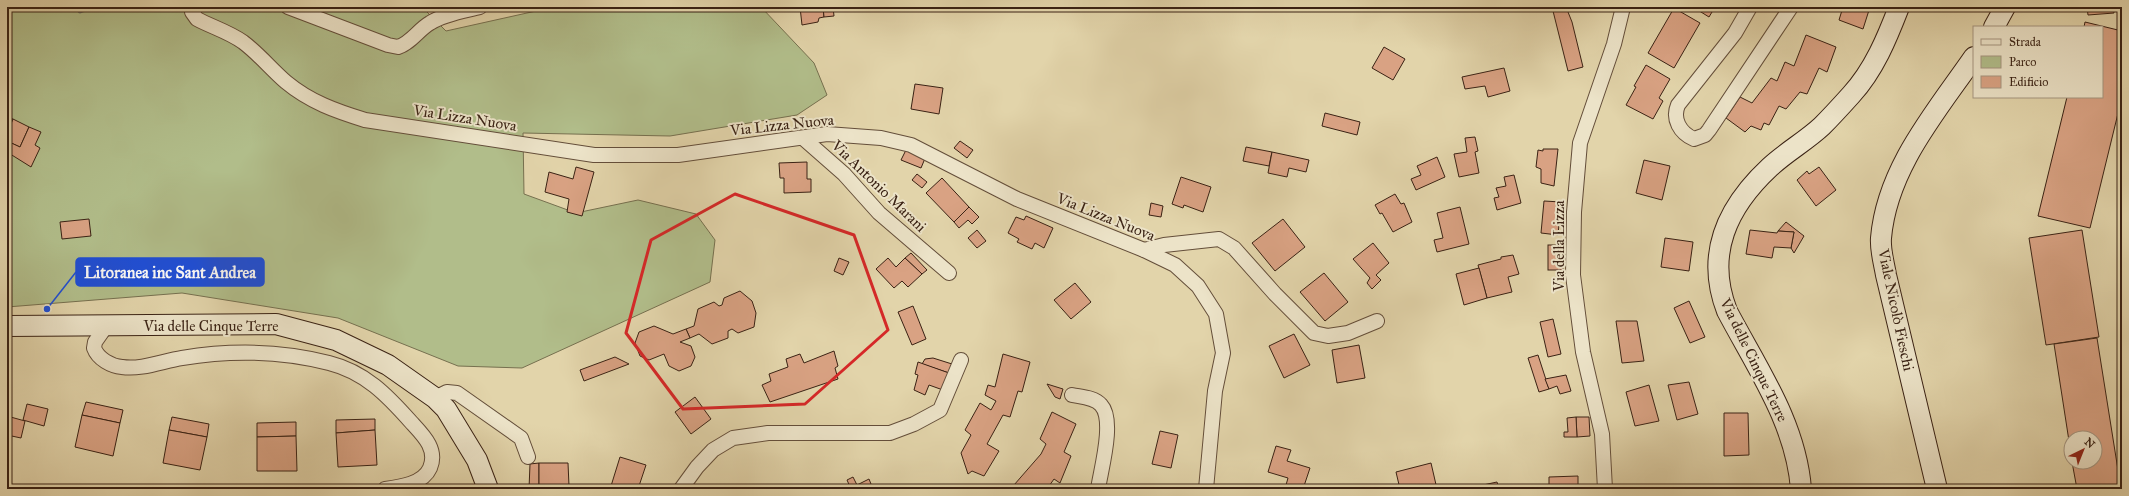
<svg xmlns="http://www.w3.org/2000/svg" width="2129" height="496" font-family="'IM FELL Great Primer',serif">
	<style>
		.green { fill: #b1bd8a; stroke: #76704f }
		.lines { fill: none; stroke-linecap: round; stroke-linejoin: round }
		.stream { stroke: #727b73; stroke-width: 5 }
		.building { fill: #d9a283; stroke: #3a2214 }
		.minor-casing { stroke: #644e3a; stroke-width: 16 }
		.secondary-casing { stroke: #3a2214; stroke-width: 22 }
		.minor { stroke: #ece3c8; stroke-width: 14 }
		.secondary { stroke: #ece3c8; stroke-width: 20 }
		.marked { fill: none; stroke: #d62828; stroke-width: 3; stroke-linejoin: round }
		.labels { text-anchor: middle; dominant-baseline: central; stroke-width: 4; stroke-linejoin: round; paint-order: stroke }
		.street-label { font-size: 15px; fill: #3a2214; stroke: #ece3c8 }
		.leader { fill: none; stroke: #1d4ed8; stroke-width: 1.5 }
		.callout-dot { fill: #1d4ed8; stroke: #ece3c8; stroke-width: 1.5 }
		.callout { fill: #1d4ed8; stroke: #1d4ed8; stroke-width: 1.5 }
		.callout-label { font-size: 16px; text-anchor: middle; font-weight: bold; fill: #fff }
	</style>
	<rect width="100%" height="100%" fill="#e2d4aa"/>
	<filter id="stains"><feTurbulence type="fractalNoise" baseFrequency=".005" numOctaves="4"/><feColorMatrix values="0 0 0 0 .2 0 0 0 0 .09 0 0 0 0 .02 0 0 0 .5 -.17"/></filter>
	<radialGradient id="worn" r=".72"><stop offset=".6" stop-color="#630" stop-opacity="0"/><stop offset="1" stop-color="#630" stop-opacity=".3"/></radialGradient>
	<!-- green -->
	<polygon class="green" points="7,7 422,7 446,31 554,7 761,7 814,63 827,95 797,115 670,136 523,133 524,194 576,213 638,200 696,214 715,240 710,282 522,368 458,366 338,318 182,293 7,307"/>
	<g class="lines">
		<!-- stream -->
		<polyline class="stream" points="80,11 91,7"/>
	</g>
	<!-- building -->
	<g class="building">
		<polygon points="800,7 823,7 824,17 819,18 818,22 802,25"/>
		<polygon points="823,7 833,7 834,16 824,17"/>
		<polygon points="1552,7 1566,7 1572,22 1583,67 1568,71"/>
		<polygon points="1693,7 1715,7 1709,17"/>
		<polygon points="1843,7 1870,7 1863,29 1839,20"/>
		<polygon points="2087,7 2113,7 2114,13 2088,15"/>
		<polygon points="1674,8 1700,23 1674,68 1648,53"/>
		<polygon points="2085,22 2122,31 2122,97 2090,228 2038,216 2067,97 2102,97 2102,27 2084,27"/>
		<polygon points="1806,35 1836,47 1827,72 1819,68 1807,94 1800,92 1786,109 1779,106 1769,125 1764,123 1761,130 1751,126 1745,132 1726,118 1740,97 1752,103 1771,78 1777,81 1785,62 1794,66"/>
		<polygon points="1384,47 1405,59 1393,80 1372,68"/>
		<polygon points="1646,65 1670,79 1659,98 1663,101 1653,119 1626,105 1636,87 1634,86"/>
		<polygon points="1504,68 1510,91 1488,97 1485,86 1465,89 1462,77"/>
		<polygon points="915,84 943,88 939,114 911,109"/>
		<polygon points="1325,113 1360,122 1357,135 1322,126"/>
		<polygon points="7,117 13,119 7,134"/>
		<polygon points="13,119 29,127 20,147 7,141 7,134"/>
		<polygon points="29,127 41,132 35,145 40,148 31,167 7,152 7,141 20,147"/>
		<polygon points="1475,137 1478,151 1475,152 1479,173 1459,177 1454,154 1467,152 1465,138"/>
		<polygon points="960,141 973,150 967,158 954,148"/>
		<polygon points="1246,147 1272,152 1269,166 1243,161"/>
		<polygon points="907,148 926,156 921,168 901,160"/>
		<polygon points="1543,149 1558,149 1554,186 1541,183 1541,169 1536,167 1538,150 1543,151"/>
		<polygon points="1272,152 1309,160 1306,172 1289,168 1287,177 1268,173"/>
		<polygon points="1437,157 1445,177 1416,190 1411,179 1421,175 1417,166"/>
		<polygon points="1644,160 1670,166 1662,200 1636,193"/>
		<polygon points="807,162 807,179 811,179 811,192 784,193 784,178 780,178 779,163"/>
		<polygon points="576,167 594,172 582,216 567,212 569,199 545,192 549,172 573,179"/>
		<polygon points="1819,167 1836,190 1816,206 1797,180 1807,171 1809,174"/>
		<polygon points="917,174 927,182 922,188 912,180"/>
		<polygon points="1514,175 1521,203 1497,210 1494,198 1499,197 1496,188 1506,186 1504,177"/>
		<polygon points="1181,177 1211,187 1203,212 1184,205 1183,208 1172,204"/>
		<polygon points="942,178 969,207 954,222 926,193"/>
		<polygon points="1395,194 1401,204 1404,203 1412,222 1393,232 1382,213 1380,214 1375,205"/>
		<polygon points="1544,201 1561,202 1558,235 1541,233"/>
		<polygon points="1151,203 1163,206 1161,217 1149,215"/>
		<polygon points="969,207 979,217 972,224 968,220 959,228 954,222"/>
		<polygon points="1460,207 1469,244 1437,252 1434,240 1443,238 1437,213"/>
		<polygon points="1026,216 1053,228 1044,248 1035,243 1032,249 1017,242 1019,239 1008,233 1016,217 1024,220"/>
		<polygon points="89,219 91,236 62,239 60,222"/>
		<polygon points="1283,219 1305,247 1275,271 1252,243"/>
		<polygon points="1786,222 1804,236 1794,253 1791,248 1794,232 1778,231"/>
		<polygon points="977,230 986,241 977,248 968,238"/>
		<polygon points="1750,230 1777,233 1778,231 1794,232 1791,248 1774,247 1772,258 1746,254"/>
		<polygon points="2082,230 2099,337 2046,345 2029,238"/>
		<polygon points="1665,238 1693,242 1689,271 1661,267"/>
		<polygon points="1373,243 1389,263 1376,275 1381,280 1372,289 1367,283 1370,278 1353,259"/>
		<rect x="1548" y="245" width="15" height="25"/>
		<polygon points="911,253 927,270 922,274 905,258"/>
		<polygon points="1513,255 1519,274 1508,277 1512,292 1487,298 1478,265 1501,259 1501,257"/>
		<polygon points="839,258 849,262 843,275 834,271"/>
		<polygon points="888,258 896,267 905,258 922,274 908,287 902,281 894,288 876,269"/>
		<polygon points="1479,268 1487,298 1464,305 1456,274"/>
		<polygon points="1324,273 1348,302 1325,321 1300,292"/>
		<polygon points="1075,283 1091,302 1071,319 1054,300"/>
		<polygon points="740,291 752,301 756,313 754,327 738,333 732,329 728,331 728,338 712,344 699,334 690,338 686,329 694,326 698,309 714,302 719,306 722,305 724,298"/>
		<polygon points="1689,301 1705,337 1690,343 1674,308"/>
		<polygon points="913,306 926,339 912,345 898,312"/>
		<polygon points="1553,319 1561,354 1548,357 1540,322"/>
		<polygon points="1616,321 1637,321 1644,361 1622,363"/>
		<polygon points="654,326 673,334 686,329 690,338 680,342 691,346 695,357 691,366 679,371 669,366 664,354 649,360 640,356 635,343 639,332"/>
		<polygon points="1294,334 1310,365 1284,378 1269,346"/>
		<polygon points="2097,338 2121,489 2077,489 2072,462 2095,462 2095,438 2071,438 2071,454 2054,344"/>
		<polygon points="1359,345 1365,378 1337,383 1332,350"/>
		<polygon points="834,351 838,366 835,368 838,379 770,402 762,385 771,381 769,374 788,367 786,359 800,354 804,363"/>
		<polygon points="1003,354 1030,362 1022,392 1018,391 1010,417 1003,415 987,444 999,451 984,476 972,471 968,474 961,453 971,435 965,430 980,403 991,410 996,401 985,395 988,385 995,387"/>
		<polygon points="1538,355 1549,389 1539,392 1528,358"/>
		<polygon points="615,357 629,364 584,381 580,370"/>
		<polygon points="933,358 952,364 949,373 922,364 925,359"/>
		<polygon points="918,362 949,373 943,390 929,385 925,395 914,390 918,375 915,374"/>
		<polygon points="1566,375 1571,391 1560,394 1557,386 1549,389 1545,379"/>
		<polygon points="1689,382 1698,414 1677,420 1668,385"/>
		<polygon points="1047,384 1063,389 1060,399 1055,397"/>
		<polygon points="1649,385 1659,421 1635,426 1626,392"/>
		<polygon points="695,397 711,419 691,434 675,412"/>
		<polygon points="86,402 123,410 120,423 82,415"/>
		<polygon points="27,404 48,409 44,426 23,420"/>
		<polygon points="1052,412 1076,424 1064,452 1071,456 1060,483 1054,479 1047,489 1017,489 1014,485 1041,454 1046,444 1040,439"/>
		<polygon points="1724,413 1748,413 1749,455 1724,456"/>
		<polygon points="82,415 120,423 113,456 75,447"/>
		<polygon points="7,416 25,421 21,438 7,435"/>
		<polygon points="172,417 209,424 207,437 169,430"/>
		<polygon points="1576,417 1589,417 1590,436 1577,437"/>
		<polygon points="1576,417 1577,437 1564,437 1564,432 1568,432 1567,418"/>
		<polygon points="375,419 375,430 336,433 336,420"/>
		<polygon points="296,422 296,436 257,437 257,423"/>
		<polygon points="169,430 207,437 200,470 163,463"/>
		<polygon points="375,430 377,465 338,467 336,433"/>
		<polygon points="1160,431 1178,435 1171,468 1152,464"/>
		<polygon points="296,436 297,471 257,471 257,437"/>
		<polygon points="1276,446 1291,450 1287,461 1310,468 1303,489 1288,489 1289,486 1286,485 1288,478 1268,472"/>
		<polygon points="620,457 646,465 638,489 619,489 611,486"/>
		<polygon points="539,463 539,489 529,489 530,464"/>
		<polygon points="539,463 568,463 569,486 556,486 556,489 539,489"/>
		<polygon points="1431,463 1437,489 1400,489 1396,472"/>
		<polygon points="1578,476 1578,489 1549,489 1549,477"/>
		<polygon points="853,477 857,485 869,479 873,489 851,489 847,480"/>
		<polygon points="1497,482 1499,489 1484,489 1483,485"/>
	</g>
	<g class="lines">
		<!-- minor casing -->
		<g class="minor-casing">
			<g id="minor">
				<path d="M192 7V12L197 19C212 27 229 32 243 42 259 54 271 69 286 82 310 102 336 111 365 120L594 155H678L827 134 881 138 911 145 1017 199 1144 250 1175 265 1198 286 1216 314 1223 353 1215 391 1206 489"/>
				<path d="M288 7 388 45 398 47C411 43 418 30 430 23 444 14 464 11 480 7"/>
				<path d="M1750 7 1735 33 1678 105C1672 119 1680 133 1694 139L1705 135 1709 130 1791 7"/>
				<polyline points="803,138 844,174 879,213 949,273"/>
				<polyline points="1144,250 1164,245 1219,239 1234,248 1275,294 1314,333 1328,336 1348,333 1377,321"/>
				<path d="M107 325 95 342 94 348C98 359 111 366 122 367 141 370 163 361 182 358 230 350 282 351 329 363 365 372 387 395 411 422 423 435 438 449 430 468 423 484 400 487 385 489"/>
				<path d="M1072 395C1081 397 1094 397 1101 405 1115 420 1101 469 1098 489"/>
				<polyline points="435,398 447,392 457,393 521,438 528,457"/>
				<polyline points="681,489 697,467 713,450 733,438 768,433 890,433 914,424 940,410 961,360"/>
				<polyline points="1605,489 1602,434 1583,352 1573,275 1574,212 1580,143 1614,44 1623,7"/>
			</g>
		</g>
		<!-- secondary casing -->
		<g class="secondary-casing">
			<g id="secondary">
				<polyline points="1994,27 2005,7"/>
				<polyline points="7,326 276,324 336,340 388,365 435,398 446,409 477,460 488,489"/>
				<path d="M1801 489C1796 423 1757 368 1727 311 1705 254 1727 207 1770 167 1786 152 1806 141 1822 126 1832 116 1842 105 1851 95 1874 70 1887 38 1899 7"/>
				<path d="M1937 489 1886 275C1884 263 1880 250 1881 238 1887 168 1936 112 1974 57"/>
			</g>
		</g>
		<!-- minor -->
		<use href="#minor" class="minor"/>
		<!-- secondary -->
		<use href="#secondary" class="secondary"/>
	</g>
	<!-- marked area -->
	<path class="marked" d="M735 194 854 235 888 330 805 404 683 409 626 333 651 240Z"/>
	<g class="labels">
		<!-- street labels -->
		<g class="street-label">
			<text transform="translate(465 118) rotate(9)">Via Lizza Nuova</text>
			<text transform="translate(782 125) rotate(-6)">Via Lizza Nuova</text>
			<text transform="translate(879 186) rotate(44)">Via Antonio Marani</text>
			<text transform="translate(1106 217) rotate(22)">Via Lizza Nuova</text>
			<text transform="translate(1559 246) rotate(-90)">Via della Lizza</text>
			<text transform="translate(1896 310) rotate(78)">Viale Nicolò Fieschi</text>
			<text x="211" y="326">Via delle Cinque Terre</text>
			<text transform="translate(1754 360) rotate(64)">Via delle Cinque Terre</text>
		</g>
	</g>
	<!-- callouts -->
	<path class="leader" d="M47 309L76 272"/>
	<circle class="callout-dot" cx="47" cy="309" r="4"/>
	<rect class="callout" x="76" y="258" width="188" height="28" rx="4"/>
	<g class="callout-label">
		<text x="170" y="278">Litoranea inc Sant Andrea</text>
	</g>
	<!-- margin -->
	<rect width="2129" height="496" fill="none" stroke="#e2d4aa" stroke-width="24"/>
	<rect x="8" y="8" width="2113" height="480" fill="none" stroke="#3a2214" stroke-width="2"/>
	<rect x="12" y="12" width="2105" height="472" fill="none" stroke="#3a2214"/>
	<!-- legend -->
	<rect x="1973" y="26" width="130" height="72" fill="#ece3c8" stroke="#a59680"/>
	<rect x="1981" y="39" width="20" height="6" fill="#ece3c8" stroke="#a59680"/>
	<text x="2009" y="46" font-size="12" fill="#3a2214">Strada</text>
	<rect x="1981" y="56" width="20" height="12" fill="#b1bd8a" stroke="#a59680"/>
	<text x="2009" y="66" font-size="12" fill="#3a2214">Parco</text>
	<rect x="1981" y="76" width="20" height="12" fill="#d9a283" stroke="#a59680"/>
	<text x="2009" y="86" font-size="12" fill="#3a2214">Edificio</text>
	<!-- north arrow -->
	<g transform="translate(2083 450) rotate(43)"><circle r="19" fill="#ece3c8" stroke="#a59680"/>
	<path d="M0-3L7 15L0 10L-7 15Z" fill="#8f2418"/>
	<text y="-6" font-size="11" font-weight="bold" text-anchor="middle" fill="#3a2214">N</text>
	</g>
	<rect width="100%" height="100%" filter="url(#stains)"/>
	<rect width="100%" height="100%" fill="url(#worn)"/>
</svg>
